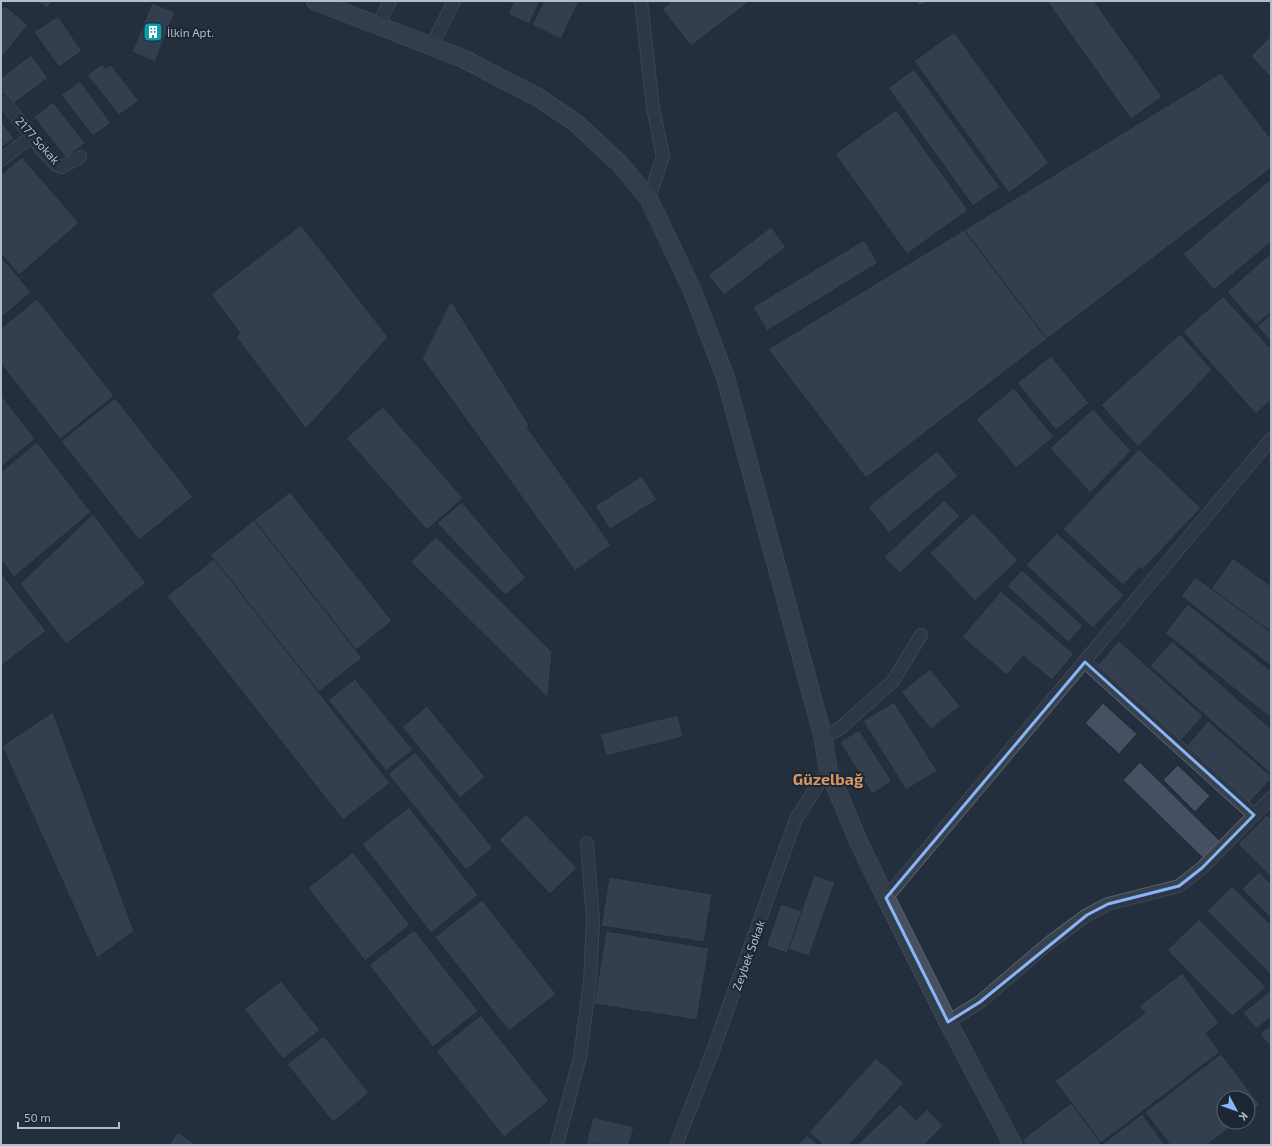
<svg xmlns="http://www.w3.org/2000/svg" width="1272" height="1146" font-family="'Exo 2',sans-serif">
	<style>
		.building { fill: #455162; stroke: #1f2835 }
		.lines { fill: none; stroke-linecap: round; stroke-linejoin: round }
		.street-casing { stroke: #565f6c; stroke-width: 14 }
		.secondary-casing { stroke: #565f6c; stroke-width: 19 }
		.street { stroke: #38414e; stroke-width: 12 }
		.secondary { stroke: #465061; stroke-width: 17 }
		.marked { fill: none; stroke: #8ab4f8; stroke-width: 3; stroke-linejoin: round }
		.labels { text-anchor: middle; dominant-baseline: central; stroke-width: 4; stroke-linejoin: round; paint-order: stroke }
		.poi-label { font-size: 12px; fill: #b4bcc9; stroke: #1d2633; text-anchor: start }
		.street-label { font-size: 12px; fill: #b4bcc9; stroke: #1d2633 }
		.district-label { font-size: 16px; font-weight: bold; fill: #d59563; stroke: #1d2633 }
	</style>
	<rect width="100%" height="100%" fill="#242f3e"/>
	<!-- building -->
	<g class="building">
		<polygon points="38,1 53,1 47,8"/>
		<polygon points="514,1 540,1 529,24 508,14"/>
		<polygon points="544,1 579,1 561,39 532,25"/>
		<polygon points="672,1 750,1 691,46 662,9"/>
		<polygon points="916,1 929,1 919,6"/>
		<polygon points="1047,1 1094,1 1162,97 1131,119"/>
		<polygon points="152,3 175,12 155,62 132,52"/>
		<polygon points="5,6 28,25 1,58 1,10"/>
		<polygon points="58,16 82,51 59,67 34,32"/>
		<polygon points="954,32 1049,163 1009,193 914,61"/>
		<polygon points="1271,36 1271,78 1251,56"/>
		<polygon points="31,55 48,78 13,104 1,87 1,78"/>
		<polygon points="102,64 105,68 111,65 139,101 119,115 87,75"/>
		<polygon points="914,69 1000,187 973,206 888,88"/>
		<polygon points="1221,73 1271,139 1271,168 1047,339 964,230"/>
		<polygon points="80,81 111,123 93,136 61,95"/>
		<polygon points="53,102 85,143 66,158 34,117"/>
		<polygon points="896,110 968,210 907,254 835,154"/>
		<polygon points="1,121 14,138 1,148"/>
		<polygon points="22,157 79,223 19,275 1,254 1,175"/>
		<polygon points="1271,179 1271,242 1214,290 1183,254"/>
		<polygon points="301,225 388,337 306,429 236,337 240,333 211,294"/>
		<polygon points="771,227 786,247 724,295 708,275"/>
		<polygon points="964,230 1047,339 866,478 768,349"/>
		<polygon points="864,240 878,263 767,331 753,307"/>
		<polygon points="1271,253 1271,312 1256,325 1227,292"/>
		<polygon points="1,257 31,292 1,318"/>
		<polygon points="1223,296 1271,349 1271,400 1256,414 1183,332"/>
		<polygon points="37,299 114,396 60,439 1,364 1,328"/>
		<polygon points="451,301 529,425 527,427 611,545 575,571 422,358"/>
		<polygon points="1271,314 1271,342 1257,326"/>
		<polygon points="1180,334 1212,370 1138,447 1101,405"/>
		<polygon points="1051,356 1089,403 1056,430 1017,383"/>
		<polygon points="1014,388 1054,437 1016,468 976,419"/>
		<polygon points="1,395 35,439 1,467"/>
		<polygon points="115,398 193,497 139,540 61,441"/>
		<polygon points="383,407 463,498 427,530 346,438"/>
		<polygon points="1093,409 1131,451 1090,493 1050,448"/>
		<polygon points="37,442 91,512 14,577 1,560 1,472"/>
		<polygon points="1139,449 1201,508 1142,570 1140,567 1123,585 1063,529"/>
		<polygon points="937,451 958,476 889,533 868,507"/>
		<polygon points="642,476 657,500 610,529 595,506"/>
		<polygon points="290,492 392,621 356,650 254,520"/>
		<polygon points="944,500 960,516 900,573 884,557"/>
		<polygon points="462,502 526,578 505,595 437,523"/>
		<polygon points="973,513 1018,560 975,601 930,553"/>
		<polygon points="93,514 146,583 66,644 20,584"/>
		<polygon points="254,520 362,658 319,692 210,555"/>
		<polygon points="1057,533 1124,595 1093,628 1026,565"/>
		<polygon points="436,537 552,652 548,698 411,562"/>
		<polygon points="1233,558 1271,586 1271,632 1211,589"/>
		<polygon points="214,559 390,783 343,820 167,596"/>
		<polygon points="1022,570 1083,626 1068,642 1007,586"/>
		<polygon points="1,573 46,631 1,666"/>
		<polygon points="1195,577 1271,632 1271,666 1181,596"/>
		<polygon points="1001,591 1074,654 1052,680 1023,656 1007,675 962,637"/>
		<polygon points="1188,604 1271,671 1271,718 1165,633"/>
		<polygon points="1119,641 1203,716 1178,744 1094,669"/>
		<polygon points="1172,641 1271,729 1271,774 1150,666"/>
		<polygon points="930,669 960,706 931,729 901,692"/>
		<polygon points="355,679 413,750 386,771 328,700"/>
		<polygon points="894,702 937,771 906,790 863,721"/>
		<polygon points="1103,703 1137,734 1119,754 1085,723"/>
		<polygon points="427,706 485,777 460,798 402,727"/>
		<polygon points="53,712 134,931 97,958 2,746"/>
		<polygon points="678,715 683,737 606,756 600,734"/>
		<polygon points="1208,721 1271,776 1271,779 1247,805 1184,749"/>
		<polygon points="859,730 892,781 872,794 840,742"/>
		<polygon points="415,752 493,848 466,870 388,774"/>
		<polygon points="1140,762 1221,842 1204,859 1123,780"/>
		<polygon points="1178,765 1210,796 1195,812 1163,780"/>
		<polygon points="409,807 478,895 431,933 362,844"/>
		<polygon points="526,814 577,868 550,894 499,840"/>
		<polygon points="1267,815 1271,819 1271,877 1238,844"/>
		<polygon points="353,852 410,925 365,961 308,888"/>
		<polygon points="1259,872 1271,884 1271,918 1242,889"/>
		<polygon points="814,875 835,882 809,956 788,949"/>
		<polygon points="609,877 712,894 704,942 601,926"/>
		<polygon points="1232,886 1271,925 1271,975 1207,911"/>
		<polygon points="482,900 556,994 509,1031 435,937"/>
		<polygon points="781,904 802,911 787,953 766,946"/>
		<polygon points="1199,919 1266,987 1232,1016 1167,950"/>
		<polygon points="414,930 478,1011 433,1047 369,965"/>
		<polygon points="606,931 709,948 697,1020 594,1004"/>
		<polygon points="1182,973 1219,1023 1206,1033 1220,1052 1101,1143 1055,1081 1145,1013 1139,1006"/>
		<polygon points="281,981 320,1030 283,1059 244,1009"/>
		<polygon points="1271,990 1271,1017 1256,1029 1243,1013"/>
		<polygon points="481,1015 549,1101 504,1137 436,1051"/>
		<polygon points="1271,1025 1271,1047 1260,1034"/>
		<polygon points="324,1036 369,1093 333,1122 287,1064"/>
		<polygon points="1221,1054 1260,1105 1248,1114 1248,1098 1224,1098 1224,1122 1237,1122 1207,1145 1170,1145 1145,1112"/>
		<polygon points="876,1058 904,1083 849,1145 823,1145 809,1132"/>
		<polygon points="1071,1103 1101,1143 1098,1145 1026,1145 1022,1140"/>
		<polygon points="900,1104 916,1120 927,1109 943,1126 924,1145 857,1145"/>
		<polygon points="1142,1114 1165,1145 1101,1145"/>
		<polygon points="593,1117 634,1127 629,1145 586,1144"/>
		<polygon points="178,1132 196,1145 169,1145"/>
		<polygon points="807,1135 818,1145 798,1145"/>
	</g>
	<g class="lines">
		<!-- street casing -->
		<g class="street-casing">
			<g id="street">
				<polyline points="641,1 653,108 663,156 649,199"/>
				<polyline points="378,25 390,1"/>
				<polyline points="432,45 454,1"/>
				<polyline points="1,97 43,151 56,165 62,167 80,157"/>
				<polyline points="1,160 32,136"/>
				<polyline points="1085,662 1254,815"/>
				<polyline points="823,737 839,729 893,681 921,635"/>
				<polyline points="886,898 1271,439"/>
				<polyline points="948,1022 980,1002 1049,943 1087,915 1108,904 1179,886 1202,868 1271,798"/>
				<polyline points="558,1145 557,1144 580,1057 590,981 593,920 587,843"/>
				<polyline points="676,1145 712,1053 796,819 828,769"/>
			</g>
		</g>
		<!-- secondary casing -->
		<g class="secondary-casing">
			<polyline id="secondary" points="315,1 464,59 539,98 576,123 620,164 649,199 692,290 725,376 823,737 828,769 860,845 886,898 948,1022 1013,1145"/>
		</g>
		<!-- street -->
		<use href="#street" class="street"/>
		<!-- secondary -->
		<use href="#secondary" class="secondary"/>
	</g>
	<!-- marked area -->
	<path d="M0 0H1272V1146H0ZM1085 662 1254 815 1202 868 1179 886 1108 904 1087 915 980 1002 948 1022 886 898Z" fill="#242f3e" fill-opacity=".55" fill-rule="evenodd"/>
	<path class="marked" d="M1085 662 1254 815 1202 868 1179 886 1108 904 1087 915 980 1002 948 1022 886 898Z"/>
	<!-- icons -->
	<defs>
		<g id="building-square" transform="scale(1)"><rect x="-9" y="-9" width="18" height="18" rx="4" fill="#0f9aa8" stroke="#1d2633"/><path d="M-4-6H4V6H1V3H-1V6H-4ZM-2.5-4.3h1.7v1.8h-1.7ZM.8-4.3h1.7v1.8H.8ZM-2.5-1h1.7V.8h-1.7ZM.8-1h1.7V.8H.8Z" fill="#fff"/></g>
	</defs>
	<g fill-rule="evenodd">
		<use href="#building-square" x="153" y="32"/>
	</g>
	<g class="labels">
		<!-- poi labels -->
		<g class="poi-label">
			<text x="167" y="32">İlkin Apt.</text>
		</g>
		<!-- street labels -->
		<g class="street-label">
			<text transform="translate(38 140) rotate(48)">2177 Sokak</text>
			<text transform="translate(748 955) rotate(-70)">Zeybek Sokak</text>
		</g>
		<!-- district labels -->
		<g class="district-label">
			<text x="828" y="778">Güzelbağ</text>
		</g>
	</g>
	<!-- border -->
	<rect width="1272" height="1146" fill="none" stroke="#b4bcc9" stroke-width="4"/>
	<!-- north arrow -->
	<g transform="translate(1236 1110) rotate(131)"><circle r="19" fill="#1d2633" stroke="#59626f"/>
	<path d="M0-3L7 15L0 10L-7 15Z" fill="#8ab4f8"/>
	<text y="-6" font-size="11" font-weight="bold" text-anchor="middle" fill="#b4bcc9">K</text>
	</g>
	<!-- scale -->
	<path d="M18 1122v6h101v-6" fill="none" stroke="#b4bcc9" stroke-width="2"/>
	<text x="24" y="1122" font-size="12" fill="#b4bcc9" stroke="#1d2633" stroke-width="3" paint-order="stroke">50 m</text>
</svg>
